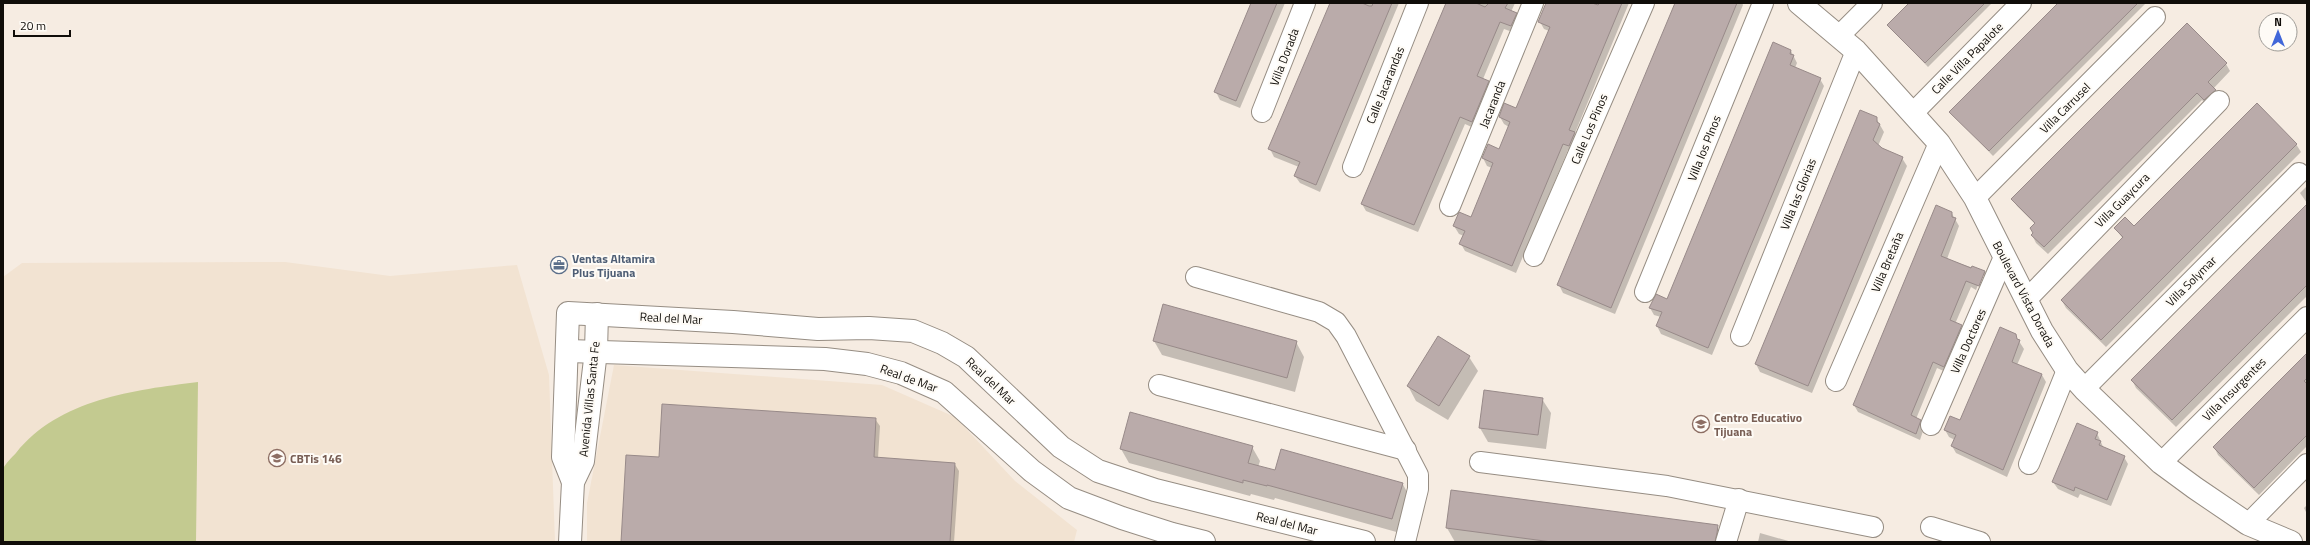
<svg xmlns="http://www.w3.org/2000/svg" width="2310" height="545" font-family="'Titillium Web',sans-serif">
  <style>
    .built { fill: #f2e3d2 }
    .green { fill: #c3ca90 }
    .shadow { fill: #0003 }
    .building { fill: #baabaa; stroke: #988a89 }
    .lines { fill: none; stroke-linecap: round; stroke-linejoin: round }
    .minor-casing { stroke: #968d83; stroke-width: 22 }
    .tertiary-casing { stroke: #968d83; stroke-width: 24 }
    .minor { stroke: #fff; stroke-width: 20 }
    .tertiary { stroke: #fff; stroke-width: 22 }
    .labels { text-anchor: middle; dominant-baseline: central; stroke-width: 4; stroke-linejoin: round; paint-order: stroke }
    .street-label { font-size: 12px; fill: #100d09; stroke: #fefbf6 }
    .service-label { font-size: 12px; font-weight: bold; fill: #4e5e75; stroke: #fefbf6; text-anchor: start }
    .education-label { font-size: 12px; font-weight: bold; fill: #785e54; stroke: #fefbf6; text-anchor: start }
  </style>
  <rect width="100%" height="100%" fill="#f6ece2"/>
  <g class="built">
    <path d="M285,262L390,276L517,265L549,375L555,542H3V277L22,263Z"/>
    <path d="M614,365L882,385L955,417L1015,481L1077,530L1074,542H587V503Z"/>
  </g>
  <path class="green" d="M198,382L196,542H3C3,529 0,479 3,469C5,464 12,457 16,453C59,399 134,390 198,382Z"/>
  <g class="shadow">
    <path d="M1253,3H1285L1240,108L1220,100L1216,92Z"/>
    <path d="M1331,3H1399L1320,192L1300,183L1295,176L1299,167L1274,157L1270,149Z"/>
    <path d="M1446,3H1515L1511,12L1516,14L1520,21L1515,33L1504,29L1483,79L1488,82L1492,89L1476,129L1465,124L1418,232L1366,211L1362,204Z"/>
    <path d="M1561,3H1629L1575,133L1579,141L1574,153L1568,150L1516,273L1465,251L1461,244L1464,236L1459,234L1454,226L1471,219L1492,168L1487,166L1483,158L1499,150L1509,127L1504,124L1500,117L1516,109L1549,31L1544,29L1540,22Z"/>
    <path d="M1676,3H1742L1743,5L1615,314L1563,293L1559,285Z"/>
    <path d="M1910,3H1992L1928,67L1888,25Z"/>
    <path d="M2060,3H2146L1993,156L1951,112Z"/>
    <path d="M1791,51L1797,63L1795,68L1820,79L1824,86L1712,355L1661,334L1657,326L1661,317L1654,315L1650,308L1668,300Z"/>
    <path d="M2226,64L2230,71L2213,89L2219,98L2209,107L2202,100L2048,254L2036,243L2032,235L2035,224L2017,206L2012,199Z"/>
    <path d="M1876,118L1884,132L1878,146L1902,158L1907,166L1812,393L1760,372L1756,364Z"/>
    <path d="M2296,144L2301,152L2106,347L2066,308L2062,301L2123,239L2115,228H2134Z"/>
    <path d="M2307,186V203L2300,193Z"/>
    <path d="M2307,205V296L2176,427L2136,388L2132,380Z"/>
    <path d="M1951,212L1959,226L1947,259L1985,272L1989,279L1983,293L1978,291L1985,275H1982L1976,290L1971,287L1955,324L1961,326L1965,333L1948,373L1937,368L1916,419L1920,420L1924,428L1920,440L1858,412L1854,405Z"/>
    <path d="M2015,335L2024,349L2017,365L2042,375L2046,382L2007,477L1956,453L1952,446L1955,440L1949,437L1945,430L1961,422Z"/>
    <path d="M1154,341L1296,342L1304,357L1295,392L1162,355Z"/>
    <path d="M2307,354V446L2259,495L2218,455L2214,447Z"/>
    <path d="M1469,357L1478,371L1448,420L1416,401L1408,386Z"/>
    <path d="M1485,392L1542,399L1551,413L1546,449L1488,442L1480,428Z"/>
    <path d="M875,419L880,426L878,458L954,463L959,471L954,542H622L660,458Z"/>
    <path d="M2097,433L2104,449L2124,457L2128,464L2111,506L2080,494L2078,498L2058,489L2053,482Z"/>
    <path d="M1252,447L1260,461L1258,467L1276,471L1402,483L1410,497L1400,533L1275,498L1274,500L1251,494L1250,496L1129,463L1121,449Z"/>
    <path d="M2307,505V514L2304,508Z"/>
    <path d="M1717,526L1725,542H1455L1447,528Z"/>
    <path d="M1760,533L1792,542H1758Z"/>
  </g>
  <g class="building">
    <path d="M1251,3H1277L1236,101L1214,92Z"/>
    <path d="M1330,3H1362L1369,6H1372L1373,3H1392L1316,185L1294,176L1300,162L1268,149Z"/>
    <path d="M1446,3H1476L1485,7L1489,3H1508L1505,8L1517,13L1511,26L1500,22L1477,76L1489,81L1472,122L1460,117L1414,225L1361,204Z"/>
    <path d="M1546,3H1592L1598,5L1600,3H1622L1569,130L1575,132L1569,146L1563,144L1512,266L1459,244L1465,231L1453,226L1459,212L1471,217L1493,163L1482,158L1488,144L1499,149L1510,122L1499,117L1504,103L1516,108L1544,41L1550,27L1538,22Z"/>
    <path d="M1675,3H1737L1611,308L1557,285Z"/>
    <path d="M1909,3H1985L1925,63L1887,25Z"/>
    <path d="M2058,3H2138L1989,151L1949,112Z"/>
    <path d="M2187,23L2227,63L2208,82L2216,90L2204,100L2197,93L2044,247L2031,235L2033,233L2030,228L2035,223L2011,199Z"/>
    <path d="M1773,42L1791,50L1790,54L1794,55L1790,65L1821,78L1708,348L1656,326L1662,312L1649,308L1656,294L1667,299Z"/>
    <path d="M2257,103L2297,144L2101,340L2061,300L2123,237L2114,228L2125,217L2134,226Z"/>
    <path d="M1860,110L1877,117V122L1880,124L1873,140L1882,148L1903,157L1808,386L1755,364Z"/>
    <path d="M2307,204V285L2172,420L2131,380Z"/>
    <path d="M1936,205L1952,212V217L1956,218L1941,256L1971,268L1972,266L1985,271L1979,286L1966,281L1950,320L1962,325L1944,367L1933,362L1911,415L1921,420L1916,434L1853,405Z"/>
    <path d="M1163,304L1297,341L1287,378L1153,341Z"/>
    <path d="M2000,327L2016,334L2017,339L2020,340L2012,362L2042,374L2003,470L1951,446L1956,435L1944,430L1950,416L1960,420Z"/>
    <path d="M1438,336L1470,356L1439,406L1407,386Z"/>
    <path d="M2307,353V378L2304,381L2307,384V435L2254,488L2213,447Z"/>
    <path d="M1484,390L1543,398L1538,435L1479,428Z"/>
    <path d="M662,404L876,418L874,457L955,463L950,542H621L626,455L659,457Z"/>
    <path d="M1130,412L1253,446L1248,463L1275,470L1281,449L1403,483L1392,519L1267,485V486L1243,480V483L1120,449Z"/>
    <path d="M2077,423L2098,432L2095,439L2101,441L2099,445L2125,456L2107,500L2075,487L2074,491L2052,482Z"/>
    <path d="M1451,490L1718,525L1717,533L1715,542H1552L1446,528Z"/>
  </g>
  <g class="lines">
    <g class="minor-casing">
      <g id="minor">
        <path d="M1839,36L1872,3"/>
        <path d="M1262,112L1305,3"/>
        <path d="M1913,113L2021,3"/>
        <path d="M1353,167L1418,3"/>
        <path d="M1975,198L2155,17"/>
        <path d="M1450,206L1533,3"/>
        <path d="M1534,256L1644,3"/>
        <path d="M1196,277L1319,312L1336,322L1346,336L1418,475V489L1405,542"/>
        <path d="M1645,292L1763,3"/>
        <path d="M2026,300L2219,101"/>
        <path d="M1741,336L1856,51"/>
        <path d="M1836,381L1939,143"/>
        <path d="M1159,385L1406,450"/>
        <path d="M2084,389L2299,173"/>
        <path d="M1931,425L2004,257"/>
        <path d="M1480,462L1667,486L1873,527"/>
        <path d="M2161,463L2307,317"/>
        <path d="M2029,464L2067,370"/>
        <path d="M2248,524L2307,464"/>
        <path d="M1931,527L1980,542"/>
        <path d="M1726,542L1739,499"/>
      </g>
    </g>
    <g class="tertiary-casing">
      <g id="tertiary">
        <path d="M1799,3L1856,51L1939,143L1975,198L2042,331L2067,370L2084,389L2161,463L2195,488L2248,524L2291,542"/>
        <path d="M568,351L825,359L867,364L901,373L944,392L1032,471L1069,498L1122,518L1172,534L1204,542"/>
        <path d="M573,482L563,457L568,313L733,322L818,329L869,328L913,331L942,343L966,357L1061,447L1098,471L1155,490L1364,542"/>
        <path d="M570,542L573,482L583,461L596,351L597,314"/>
      </g>
    </g>
    <use href="#minor" class="minor"/>
    <use href="#tertiary" class="tertiary"/>
  </g>
  <defs>
    <g id="office-ring" transform="scale(0.9)"><circle r="9.5" fill="#fefbf6" stroke="#5c6f8a" stroke-width="1.5"/><path d="M-6-3h4V-5.5h4V-3h4V5H-6ZM-1-4.5V-3h2v-1.5ZM-6 0V1H6V0Z" fill="#5c6f8a"/></g>
    <g id="school-ring" transform="scale(0.9)"><circle r="9.5" fill="#fefbf6" stroke="#8d6e63" stroke-width="1.5"/><path d="M0-5L7-2L0 1L-7-2ZM-4 1L0 2.5L4 1V4Q0 6-4 4Z" fill="#8d6e63"/></g>
  </defs>
  <g fill-rule="evenodd">
    <use href="#office-ring" x="559" y="265"/>
    <use href="#school-ring" x="1701" y="424"/>
    <use href="#school-ring" x="277" y="458"/>
  </g>
  <g class="labels">
    <g class="street-label">
      <text transform="translate(1284 57) rotate(-69)">Villa Dorada</text>
      <text transform="translate(1967 58) rotate(-45)">Calle Villa Papalote</text>
      <text transform="translate(1385 85) rotate(-68)">Calle Jacarandas</text>
      <text transform="translate(1492 104) rotate(-68)">Jacaranda</text>
      <text transform="translate(2065 108) rotate(-45)">Villa Carrusel</text>
      <text transform="translate(1589 129) rotate(-67)">Calle Los Pinos</text>
      <text transform="translate(1704 148) rotate(-68)">Villa los PInos</text>
      <text transform="translate(1798 194) rotate(-68)">Villa las Glorias</text>
      <text transform="translate(2122 200) rotate(-45)">Villa Guaycura</text>
      <text transform="translate(1887 262) rotate(-67)">Villa Bretaña</text>
      <text transform="translate(2191 281) rotate(-45)">Villa Solymar</text>
      <text transform="translate(2024 294) rotate(62)">Boulevard Vista Dorada</text>
      <text transform="translate(671 318) rotate(3)">Real del Mar</text>
      <text transform="translate(1968 341) rotate(-66)">Villa Doctores</text>
      <text transform="translate(909 378) rotate(20)">Real de Mar</text>
      <text transform="translate(991 381) rotate(43)">Real del Mar</text>
      <text transform="translate(2234 389) rotate(-45)">Villa Insurgentes</text>
      <text transform="translate(589 399) rotate(-84)">Avenida Villas Santa Fe</text>
      <text transform="translate(1287 523) rotate(14)">Real del Mar</text>
    </g>
    <g class="service-label">
      <text x="572" y="258">Ventas Altamira<tspan x="572" dy="14">Plus Tijuana</tspan></text>
    </g>
    <g class="education-label">
      <text x="1714" y="417">Centro Educativo<tspan x="1714" dy="14">Tijuana</tspan></text>
      <text x="290" y="458">CBTis 146</text>
    </g>
  </g>
  <rect width="2310" height="545" fill="none" stroke="#100d09" stroke-width="8"/>
  <g transform="translate(2278 32)"><circle r="19" fill="#fefbf6" stroke="#9f9c97"/>
  <path d="M0-3L7 15L0 10L-7 15Z" fill="#4167d9"/>
  <text y="-6" font-size="11" font-weight="bold" text-anchor="middle" fill="#100d09">N</text>
  </g>
  <path d="M14 30v6h56v-6" fill="none" stroke="#100d09" stroke-width="2"/>
  <text x="20" y="30" font-size="12" fill="#100d09" stroke="#fefbf6" stroke-width="3" paint-order="stroke">20 m</text>
</svg>
